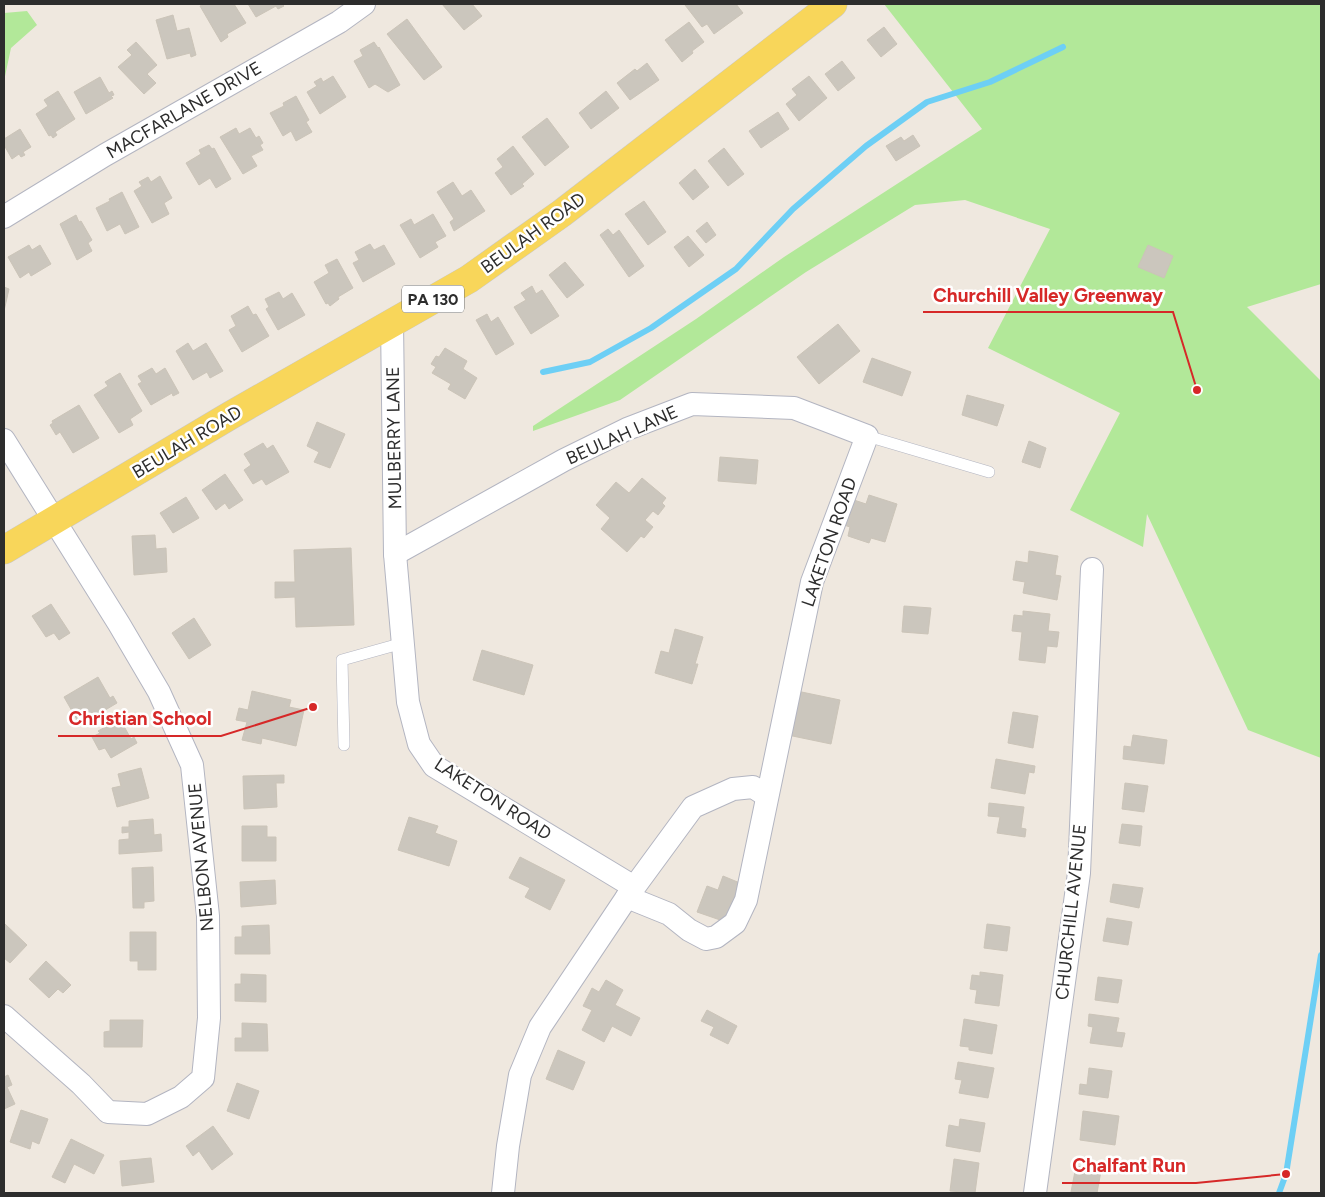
<svg xmlns="http://www.w3.org/2000/svg" width="1325" height="1197" font-family="Figtree,sans-serif">
  <style>
    .green { fill: #b2e899 }
    .lines { fill: none; stroke-linecap: round; stroke-linejoin: round }
    .stream { stroke: #6dcff5; stroke-width: 6 }
    .building { fill: #cbc6bd; stroke: #cbc4b8 }
    .service-casing { stroke: #b3b5c1; stroke-width: 12 }
    .minor-casing { stroke: #b3b5c1; stroke-width: 24 }
    .primary-casing { stroke: #c8c8c8; stroke-width: 29 }
    .service { stroke: #fff; stroke-width: 11 }
    .minor { stroke: #fff; stroke-width: 22 }
    .primary { stroke: #f8d65a; stroke-width: 28 }
    .labels { text-anchor: middle; dominant-baseline: central; stroke-width: 5; stroke-linejoin: round; paint-order: stroke }
    .shield { fill: #fff; stroke: #6c6c6c; stroke-width: 1 }
    .shield-label { font-size: 16px; font-weight: bold; fill: #2d2d2d }
    .street-label { font-size: 18px; fill: #2d2d2d; stroke: #fff }
    .leader { fill: none; stroke: #d62828; stroke-width: 2 }
    .callout-dot { fill: #d62828; stroke: #fff; stroke-width: 2 }
    .callout-label { font-size: 19px; text-anchor: middle; font-weight: bold; fill: #d62828; stroke: #fff; stroke-width: 5; stroke-linejoin: round; paint-order: stroke }
  </style>
  <rect width="100%" height="100%" fill="#efe8df"/>
  <g class="green">
    <path d="M884,4H1321V284L1247,307L1321,381V758L1248,730L1147,514L1143,547L1070,510L1120,413L988,348L1050,229L965,200L915,205L806,272L620,400L533,431V426L696,319L784,257L982,129Z"/>
    <path d="M27,11L37,25L11,48L4,81V13Z"/>
  </g>
  <g class="lines">
    <g class="stream">
      <path d="M543,372L590,362L651,328L736,269L793,209L866,146L927,102L990,82L1063,47"/>
      <path d="M1279,1193L1286,1174L1321,955"/>
    </g>
  </g>
  <g class="building">
    <path d="M204,4H234L246,23L227,34L228,37L221,42L200,6Z"/>
    <path d="M248,4H282L284,6L278,9L276,6L256,17Z"/>
    <path d="M442,4H472L482,16L464,30Z"/>
    <path d="M687,4H736L743,13L714,34L707,24L702,27L685,5Z"/>
    <path d="M173,15L177,31L189,28L196,55L191,57L190,53L167,59L156,20Z"/>
    <path d="M407,19L442,67L424,80L387,34Z"/>
    <path d="M689,22L704,42L692,51L693,53L682,62L665,40Z"/>
    <path d="M884,27L897,44L881,57L867,40Z"/>
    <path d="M136,42L157,65L147,74L156,83L144,94L118,67L132,55L127,50Z"/>
    <path d="M374,42L378,48L379,47L400,85L388,92L375,84L369,88L354,61L363,56L360,50Z"/>
    <path d="M842,61L855,78L838,91L825,74Z"/>
    <path d="M647,63L659,80L630,100L617,83L635,69L637,71Z"/>
    <path d="M333,76L346,97L320,114L307,92L317,86L314,82L321,78L323,82Z"/>
    <path d="M809,76L827,98L799,121L786,104L797,95L792,89Z"/>
    <path d="M100,77L109,93L112,91L114,95L111,96L113,98L86,114L74,92Z"/>
    <path d="M58,91L75,119L55,132L57,135L53,138L51,135L49,136L36,114L48,106L44,100Z"/>
    <path d="M606,91L619,108L591,129L579,113Z"/>
    <path d="M296,96L309,120L306,122L312,132L296,141L291,131L283,136L270,113L284,106L283,103Z"/>
    <path d="M778,112L789,129L761,148L749,131Z"/>
    <path d="M547,118L569,147L545,166L522,137Z"/>
    <path d="M236,128L239,134L250,128L256,138L259,136L263,143L260,145L263,150L251,156L257,166L243,174L220,137Z"/>
    <path d="M20,129L31,147L23,152L25,155L21,157L19,154L12,159L4,145V139Z"/>
    <path d="M913,135L920,146L896,161L886,146L901,137L904,141Z"/>
    <path d="M209,145L212,149L214,148L231,179L216,188L210,178L199,185L186,163L201,154L199,150Z"/>
    <path d="M513,146L534,174L522,184L524,186L511,195L495,173L503,167L497,159Z"/>
    <path d="M724,148L744,174L728,186L708,161Z"/>
    <path d="M695,169L709,187L693,200L679,183Z"/>
    <path d="M160,176L172,198L164,203L169,214L152,223L134,191L142,186L139,182L148,177L151,182Z"/>
    <path d="M453,182L462,196L471,190L485,211L454,231L450,222L454,219L437,192Z"/>
    <path d="M122,192L139,227L125,234L120,224L107,231L96,208L110,201L109,199Z"/>
    <path d="M644,201L666,232L648,245L625,214Z"/>
    <path d="M433,214L446,236L435,242L438,247L420,258L400,225L411,219L414,225Z"/>
    <path d="M76,215L79,222L81,221L92,240L88,243L92,251L77,260L60,224Z"/>
    <path d="M707,222L716,235L706,243L696,231Z"/>
    <path d="M608,229L613,235L619,230L644,266L629,277L600,235Z"/>
    <path d="M688,236L704,255L689,267L674,247Z"/>
    <path d="M370,244L374,250L384,245L395,264L363,282L353,263L359,260L355,252Z"/>
    <path d="M29,245L32,250L40,245L51,264L31,276L29,272L20,278L8,257Z"/>
    <path d="M1148,245L1173,256L1164,278L1138,267Z"/>
    <path d="M337,259L353,288L338,297L339,299L330,306L328,303L326,304L314,282L329,273L325,265Z"/>
    <path d="M565,262L584,285L567,298L549,275Z"/>
    <path d="M532,286L536,294L542,290L559,316L531,334L514,307L526,300L521,293Z"/>
    <path d="M4,287L9,289L4,311Z"/>
    <path d="M279,292L283,299L292,293L305,315L278,330L266,309L269,307L265,299Z"/>
    <path d="M248,306L253,315L256,314L269,336L242,352L229,330L236,326L231,316Z"/>
    <path d="M487,314L491,322L498,317L514,344L496,355L476,320Z"/>
    <path d="M838,324L860,351L819,384L797,357Z"/>
    <path d="M188,343L193,351L206,343L223,371L210,378L207,372L193,380L176,351Z"/>
    <path d="M445,348L467,361L463,369L477,378L465,399L448,389L451,384L432,373L436,367L431,364L436,356L439,357Z"/>
    <path d="M872,358L911,372L902,396L863,382Z"/>
    <path d="M152,368L156,374L165,368L179,393L173,396L172,393L151,405L138,384L142,382L138,376Z"/>
    <path d="M120,373L142,411L130,419L133,425L119,433L94,395L108,386L105,382Z"/>
    <path d="M967,395L1004,405L997,426L962,415Z"/>
    <path d="M79,405L99,438L73,453L60,432L56,435L50,425L53,423L52,421Z"/>
    <path d="M317,422L345,434L330,468L314,462L319,452L307,446Z"/>
    <path d="M1029,441L1046,448L1040,468L1022,462Z"/>
    <path d="M263,443L267,449L273,445L289,472L266,485L262,479L253,484L244,470L251,465L244,454Z"/>
    <path d="M720,457L758,460L756,484L718,481Z"/>
    <path d="M225,474L243,500L229,509L225,503L216,510L202,490Z"/>
    <path d="M642,478L666,498L662,503L665,506L658,515L653,511L645,520L653,527L644,538L641,536L627,552L601,529L610,518L596,505L616,482L629,493Z"/>
    <path d="M869,495L897,504L885,542L871,538L869,543L848,536L850,527L844,525L847,518H849L854,500L866,504Z"/>
    <path d="M186,497L199,518L173,533L160,513Z"/>
    <path d="M155,535L156,549L166,548L167,572L134,575L132,536Z"/>
    <path d="M351,548L354,625L296,627L295,597L275,598V582H295L294,550Z"/>
    <path d="M1029,551L1058,556L1055,575L1061,576L1057,600L1023,593L1025,582L1013,580L1016,561L1028,563Z"/>
    <path d="M51,604L70,633L59,640L54,633L46,637L32,616Z"/>
    <path d="M904,606L931,608L928,634L902,632Z"/>
    <path d="M1023,611L1050,614L1048,631L1059,632L1057,647L1047,646L1045,663L1019,660L1022,632L1012,631L1014,615L1023,616Z"/>
    <path d="M194,618L211,645L189,659L172,633Z"/>
    <path d="M675,629L703,637L695,664H698L692,684L655,673L661,651L669,653Z"/>
    <path d="M482,650L533,665L524,695L473,680Z"/>
    <path d="M98,677L110,698L113,696L117,703L80,725L64,697Z"/>
    <path d="M792,690L840,700L831,744L783,734Z"/>
    <path d="M252,691L291,700L289,707L304,710L296,746L262,738L261,744L242,740L247,722L236,720L239,708L248,710Z"/>
    <path d="M1013,712L1038,716L1033,748L1008,743Z"/>
    <path d="M120,719L131,739L134,737L137,743L111,758L105,748L99,750L92,737L100,733L98,731Z"/>
    <path d="M1133,735L1167,740L1164,764L1123,759L1124,746L1131,747Z"/>
    <path d="M996,759L1035,766L1034,773L1029,772L1025,794L991,788Z"/>
    <path d="M141,768L149,798L117,807L112,788L121,786L118,774Z"/>
    <path d="M284,775V783H276L277,807L244,809L243,776Z"/>
    <path d="M1125,783L1148,786L1144,812L1122,809Z"/>
    <path d="M989,803L1024,807L1021,828L1026,829L1025,837L997,833L1000,817L988,816Z"/>
    <path d="M409,817L438,826L435,833L457,841L449,866L398,850Z"/>
    <path d="M153,819L154,835L161,834L162,851L119,854V840L129,839V832L122,833V827H129V821Z"/>
    <path d="M1122,824L1142,826L1140,846L1119,843Z"/>
    <path d="M242,826H267V837H276V861H242Z"/>
    <path d="M520,857L565,880L550,910L525,897L530,888L509,878Z"/>
    <path d="M153,867L154,901L144,902V908H133L132,868Z"/>
    <path d="M723,876L740,883L726,922L697,912L707,886L718,890Z"/>
    <path d="M275,880L276,904L241,907L240,882Z"/>
    <path d="M1113,884L1143,888L1139,908L1110,902Z"/>
    <path d="M1107,918L1132,922L1128,945L1103,941Z"/>
    <path d="M5,924L27,945L10,963L4,958V926Z"/>
    <path d="M987,924L1010,927L1007,951L984,948Z"/>
    <path d="M269,925L270,954H235V937H242V926Z"/>
    <path d="M130,932H156V970H138V961H130Z"/>
    <path d="M46,961L71,985L63,993L58,989L49,998L29,979Z"/>
    <path d="M980,972L1003,975L999,1006L975,1003L977,990L970,989L972,975L980,976Z"/>
    <path d="M241,974L266,975V1002L235,1001V984H241Z"/>
    <path d="M1098,977L1122,980L1118,1003L1095,1000Z"/>
    <path d="M606,980L623,990L615,1005L640,1018L631,1036L612,1026L604,1042L582,1030L592,1010L583,1006L592,988L599,992Z"/>
    <path d="M707,1010L737,1026L728,1044L710,1035L714,1027L701,1021Z"/>
    <path d="M1089,1014L1119,1018L1116,1032L1125,1033L1122,1047L1090,1043L1093,1027L1088,1026Z"/>
    <path d="M964,1019L997,1025L992,1054L969,1050V1047L960,1046Z"/>
    <path d="M110,1020H143L142,1047H104V1032L110,1031Z"/>
    <path d="M242,1023L267,1024L268,1051H235V1038H242Z"/>
    <path d="M558,1050L585,1062L573,1090L546,1079Z"/>
    <path d="M958,1062L994,1068L988,1098L959,1093L962,1080L955,1079Z"/>
    <path d="M1089,1068L1112,1071L1108,1098L1079,1094L1080,1084L1087,1085Z"/>
    <path d="M8,1075L12,1085L7,1087L15,1104L4,1109V1077Z"/>
    <path d="M237,1083L259,1091L249,1119L227,1111Z"/>
    <path d="M21,1110L48,1119L39,1144L32,1141L30,1149L10,1142Z"/>
    <path d="M1083,1111L1119,1116L1115,1145L1080,1140Z"/>
    <path d="M960,1119L985,1123L980,1152L946,1146L949,1125L959,1127Z"/>
    <path d="M213,1126L233,1154L212,1170L199,1151L193,1156L186,1146Z"/>
    <path d="M71,1139L104,1155L94,1174L74,1164L65,1183L52,1177Z"/>
    <path d="M151,1158L154,1182L122,1186L120,1161Z"/>
    <path d="M954,1159L979,1163L975,1193L950,1191Z"/>
    <path d="M1076,1166L1101,1171L1097,1193L1071,1192Z"/>
  </g>
  <g class="lines">
    <g class="service-casing">
      <g id="service">
        <path d="M867,436L989,472"/>
        <path d="M344,745L342,660L403,643"/>
      </g>
    </g>
    <g class="minor-casing">
      <g id="minor">
        <path d="M4,217L105,155L339,22L364,4"/>
        <path d="M392,322L395,554L408,702L419,744L434,766L634,887"/>
        <path d="M4,440L119,624L159,692L192,765L208,916L209,1018L203,1078L181,1097L147,1114L108,1112L81,1084L4,1016"/>
        <path d="M395,554L564,460L627,429L692,404L794,408L867,436L812,582L746,900L735,923L716,937L706,939L689,930L669,914L627,897"/>
        <path d="M503,1193L508,1146L520,1075L540,1027L627,897L693,807L733,789L753,787L767,796"/>
        <path d="M1035,1193L1079,873L1092,569"/>
      </g>
    </g>
    <g class="primary-casing">
      <path id="primary" d="M4,550L231,415L469,279L562,213L833,4"/>
    </g>
    <use href="#service" class="service"/>
    <use href="#minor" class="minor"/>
    <use href="#primary" class="primary"/>
  </g>
  <g class="labels">
    <rect class="shield" x="402" y="285.5" width="62" height="27" rx="4"/>
    <g class="shield-label">
      <text x="433" y="299">PA 130</text>
    </g>
    <g class="street-label">
      <text transform="translate(184 110) rotate(-30)">MACFARLANE DRIVE</text>
      <text transform="translate(533 233) rotate(-36)">BEULAH ROAD</text>
      <text transform="translate(622 435) rotate(-24)">BEULAH LANE</text>
      <text transform="translate(394 438) rotate(-91)">MULBERRY LANE</text>
      <text transform="translate(187 442) rotate(-31)">BEULAH ROAD</text>
      <text transform="translate(829 542) rotate(-71)">LAKETON ROAD</text>
      <text transform="translate(493 799) rotate(33)">LAKETON ROAD</text>
      <text transform="translate(201 857) rotate(-95)">NELBON AVENUE</text>
      <text transform="translate(1071 912) rotate(-84)">CHURCHILL AVENUE</text>
    </g>
  </g>
  <path class="leader" d="M1197 390L1173 312H923M313 707L221 736H58M1286 1174L1196 1183H1062"/>
  <g class="callout-dot">
    <circle cx="1197" cy="390" r="5"/>
    <circle cx="313" cy="707" r="5"/>
    <circle cx="1286" cy="1174" r="5"/>
  </g>
  <g class="callout-label">
    <text x="1048" y="302">Churchill Valley Greenway</text>
    <text x="140" y="725">Christian School</text>
    <text x="1129" y="1172">Chalfant Run</text>
  </g>
  <rect width="1325" height="1197" fill="none" stroke="#2d2d2d" stroke-width="10"/>
</svg>
